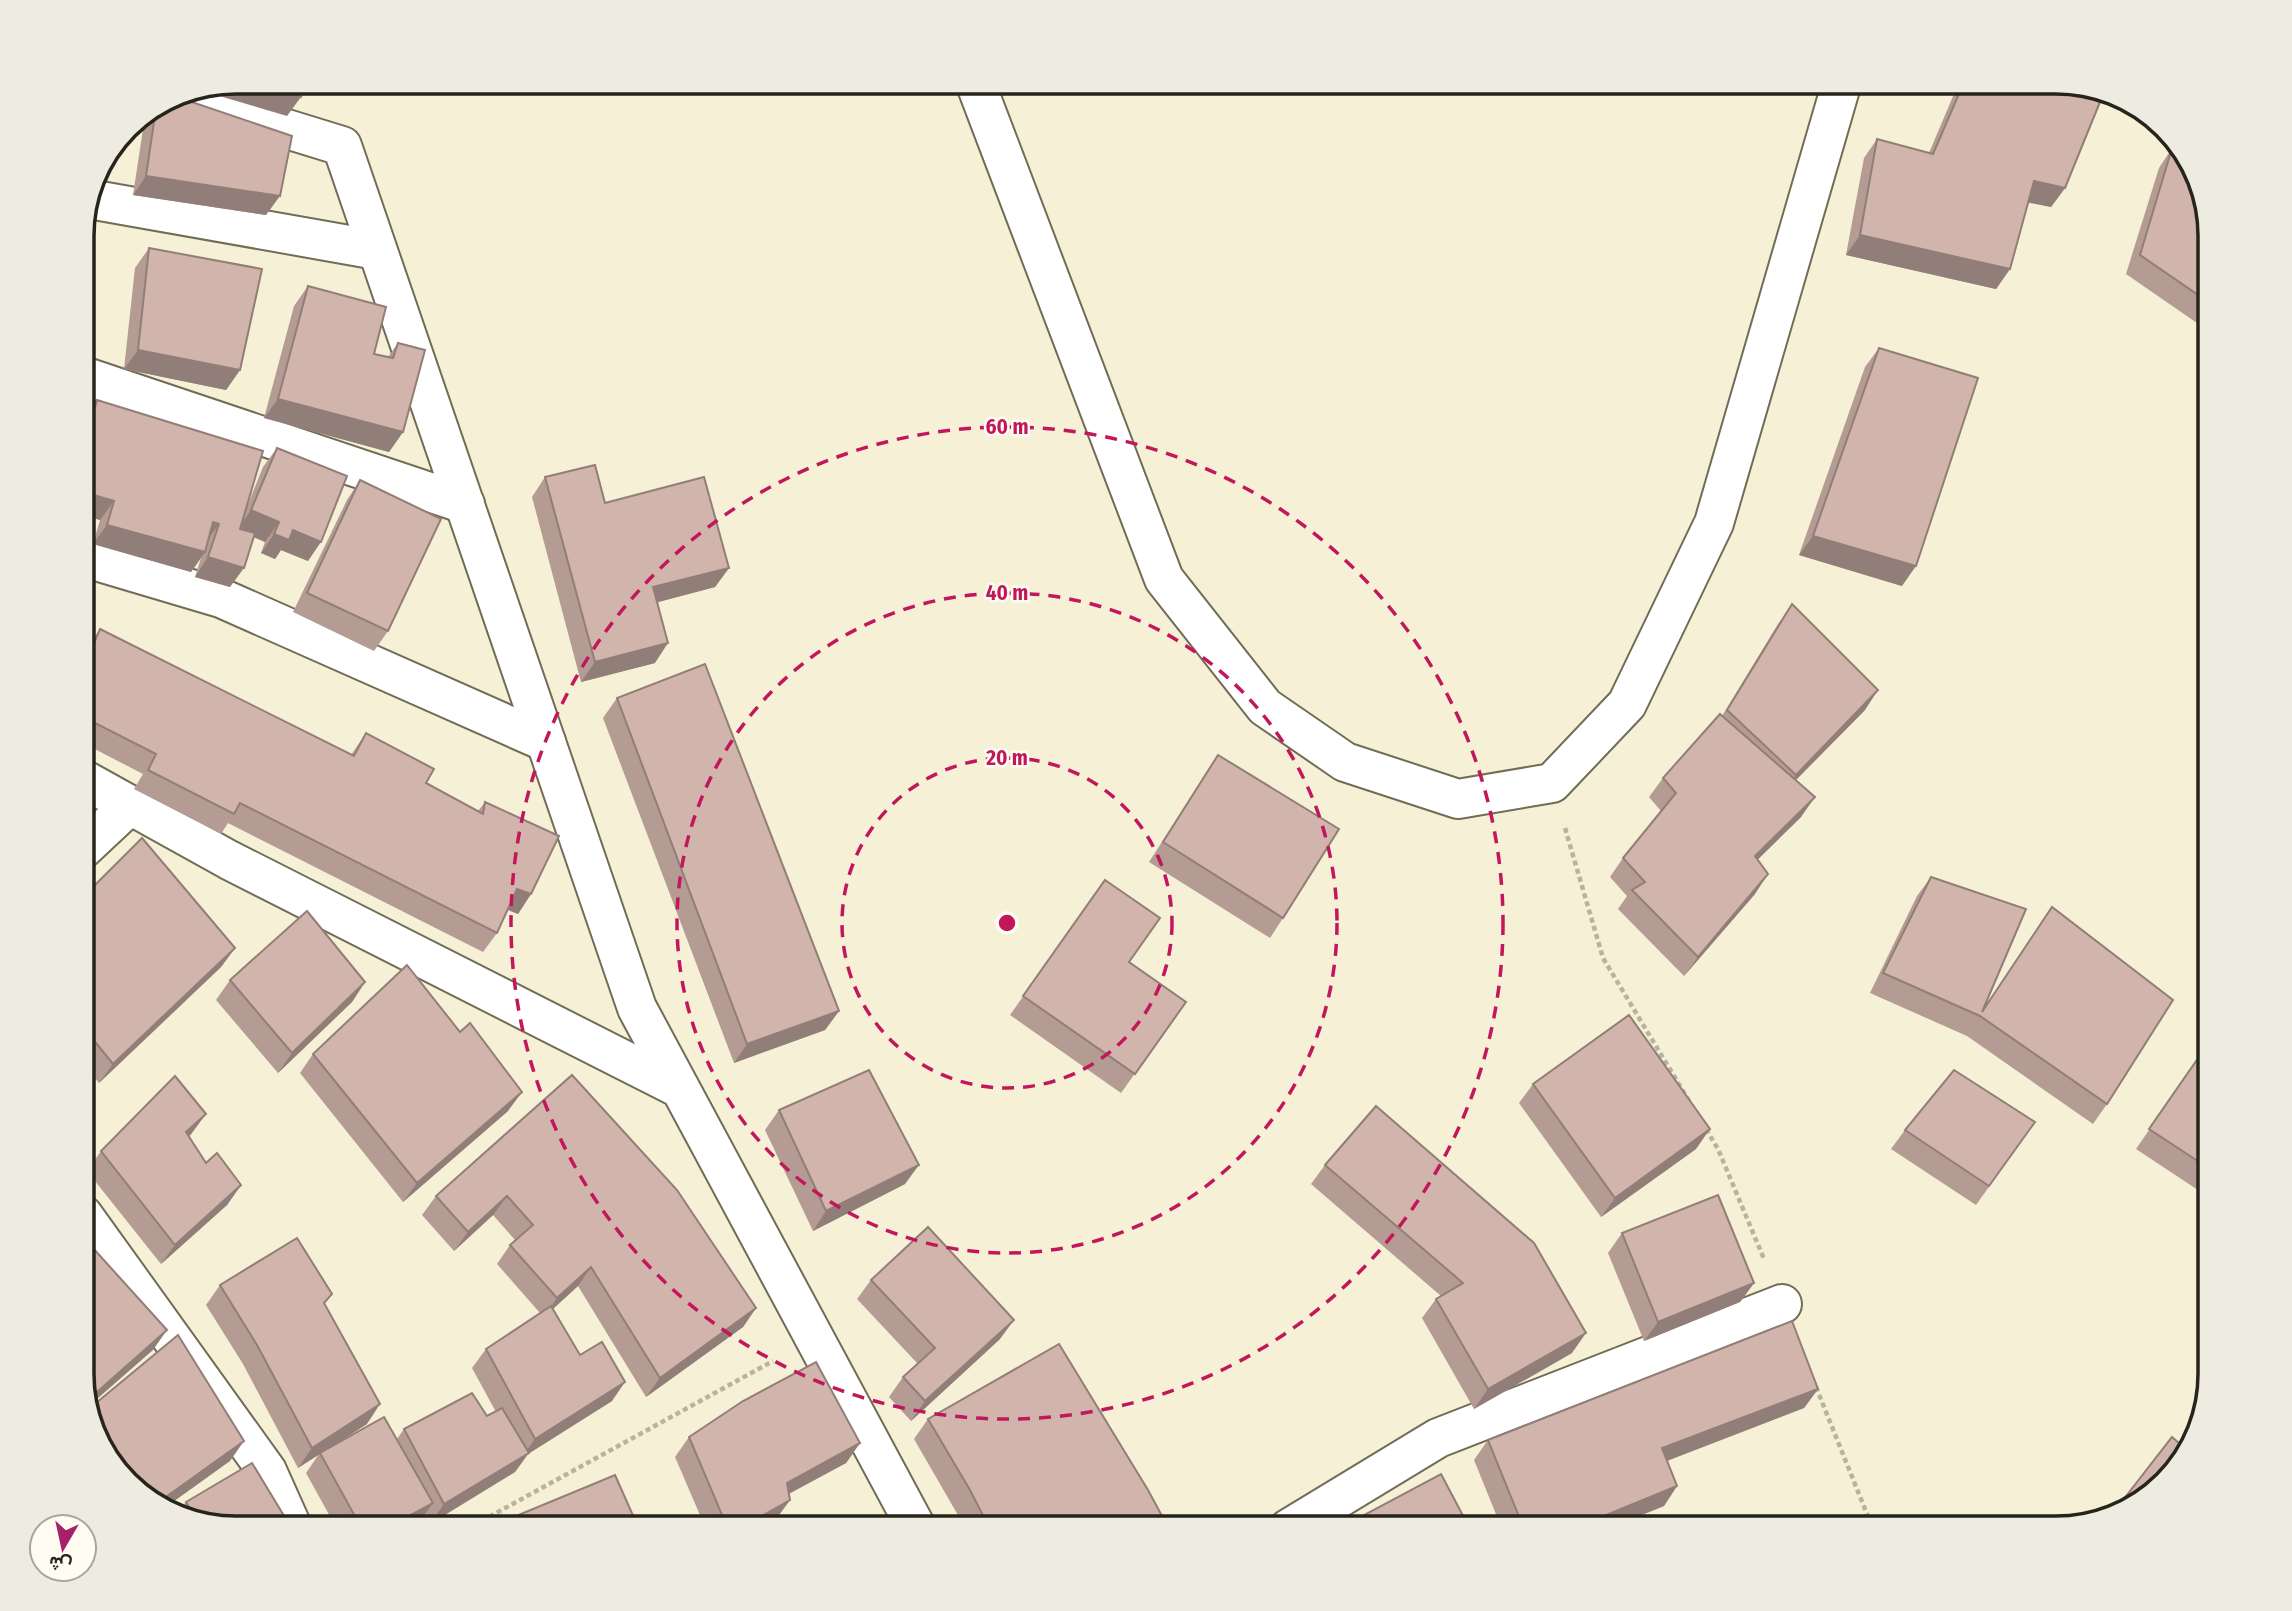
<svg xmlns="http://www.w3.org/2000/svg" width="2292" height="1611" font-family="'Fira Sans Condensed',Vazirmatn,sans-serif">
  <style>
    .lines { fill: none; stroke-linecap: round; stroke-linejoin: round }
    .minor-casing { stroke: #716c55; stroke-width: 42 }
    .major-casing { stroke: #716c55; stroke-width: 42 }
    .path { stroke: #b7b39e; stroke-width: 4.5; stroke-dasharray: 5 3.5; stroke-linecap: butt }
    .minor { stroke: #fff; stroke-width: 38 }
    .major { stroke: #fff; stroke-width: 38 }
    .wall { fill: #b49b93 }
    .shaded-wall { fill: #927e78 }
    .building { fill: #d1b4ab; stroke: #927e78; stroke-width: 2 }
    .ring { fill: none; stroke: #c2185b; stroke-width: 3.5; stroke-dasharray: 12 9 }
    .rim { fill: none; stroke: #27251b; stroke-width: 3.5 }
    .centre { fill: #c2185b; stroke: #fffdf2; stroke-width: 3.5 }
    .ring-label { font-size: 21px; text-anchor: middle; font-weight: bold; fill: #c2185b; stroke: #fffdf2; stroke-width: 5; stroke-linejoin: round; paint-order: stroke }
  </style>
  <rect width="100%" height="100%" fill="#f5f0d6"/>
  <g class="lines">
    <g class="minor-casing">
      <g id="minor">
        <path d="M176,95L342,146L637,1008L917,1529"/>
        <path d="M89,199L377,250"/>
        <path d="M83,376L465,504"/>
        <path d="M83,557L221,598L546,742"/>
        <path d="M83,779L229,860L679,1088"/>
        <path d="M83,849L130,805"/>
        <path d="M83,1215L267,1471L293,1529"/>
        <path d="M1288,1529L1438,1438L1782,1304"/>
      </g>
    </g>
    <g class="major-casing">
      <path id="major" d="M975,82L1164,579L1265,707L1345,762L1458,799L1552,783L1627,704L1714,523L1842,82"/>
    </g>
    <g class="path">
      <path d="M1565,828L1603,958L1689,1101"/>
      <path d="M1706,1129L1718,1149L1764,1259"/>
      <path d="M1816,1387L1873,1529"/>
      <path d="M467,1529L773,1361"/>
    </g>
    <use href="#minor" class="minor"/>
    <use href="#major" class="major"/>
  </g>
  <g class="wall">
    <path d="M1959,82H2055L2065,188L2051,207L2028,202L2010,269L1996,289L1846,255L1864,158L1877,139L1929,153Z"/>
    <path d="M174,96L266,215L133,195L145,116Z"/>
    <path d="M2172,148L2210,236V332L2126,274L2159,168Z"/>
    <path d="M149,248L240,370L226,390L124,369L135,268Z"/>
    <path d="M308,286L374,354L388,357L398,343L403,432L389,452L264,418L294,306Z"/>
    <path d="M1879,348L1902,586L1799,555L1865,367Z"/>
    <path d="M97,400L246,509L263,467L277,448L308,561L281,550L275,559L261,553L265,542L254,537L230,587L195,577L201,558L191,572L93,544L100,520L83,515V424L84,419Z"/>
    <path d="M545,477L605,503L729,568L715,587L657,602L655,663L581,682L532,497Z"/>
    <path d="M360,480L388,631L374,651L293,612L347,500Z"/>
    <path d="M1792,604L1865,710L1796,780L1801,817L1757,860L1755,894L1684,976L1618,909L1627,896L1610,877L1623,858L1661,811L1649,797L1663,778L1722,716L1778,624Z"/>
    <path d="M100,629L351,755L366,733L426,783L478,811L485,802L531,894L518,914L508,910L497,933L483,952L228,823L221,834L134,789L143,774L83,743V643L88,646Z"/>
    <path d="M617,698L839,1011L825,1030L734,1063L603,718Z"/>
    <path d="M1218,755L1283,918L1270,938L1149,862Z"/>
    <path d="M1931,877L1984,1008L2052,907L2107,1104L2093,1124L1967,1036L1870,993L1917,896Z"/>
    <path d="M1105,880L1129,962L1186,1002L1121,1093L1010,1015Z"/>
    <path d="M83,897L235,948L221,967L99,1083L83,1064Z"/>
    <path d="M230,980L365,982L352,1002L278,1073L216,1000Z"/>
    <path d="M2210,1041V1198L2136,1149Z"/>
    <path d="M313,1054L508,1111L403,1202L300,1073Z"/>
    <path d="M572,1075L756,1308L743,1327L646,1397L578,1286L553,1309L580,1355L612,1401L528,1454L515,1472L430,1524L425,1514L419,1522L407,1529H337L306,1473L319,1454L298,1468L243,1364L206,1305L220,1285L325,1304L367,1424L328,1449L397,1439L404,1429L487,1416L496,1412L472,1368L486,1349L540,1313L497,1264L510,1245L515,1240L493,1215L454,1251L422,1215L436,1196Z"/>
    <path d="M1533,1084L1696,1149L1601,1217L1519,1103Z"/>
    <path d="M779,1110L905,1184L813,1231L765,1130Z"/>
    <path d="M2035,1122L1976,1205L1891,1149L1905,1130Z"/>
    <path d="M192,1133L189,1137L206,1163L241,1185L227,1205L161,1264L87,1171L101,1151Z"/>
    <path d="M1325,1165L1572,1353L1474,1409L1422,1318L1436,1299L1441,1296L1311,1184Z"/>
    <path d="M1622,1233L1754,1283L1740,1302L1644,1341L1608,1253Z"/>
    <path d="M871,1280L1000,1339L911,1421L889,1397L903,1377L918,1364L857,1299Z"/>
    <path d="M1818,1389L1804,1408L1667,1461L1677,1486L1664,1506L1607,1529H1502L1474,1460L1488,1440Z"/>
    <path d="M90,1408L230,1461L151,1502L103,1451Z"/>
    <path d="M928,1419L1169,1529H966L914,1439Z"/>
    <path d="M689,1437L860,1443L846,1463L789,1494L790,1500L776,1519L759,1529H706L675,1457Z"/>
    <path d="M186,1502L237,1529L179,1511Z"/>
  </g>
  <g class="shaded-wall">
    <path d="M237,82H253L301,97L287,116L199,90Z"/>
    <path d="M146,176L280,196L266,215L133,195Z"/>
    <path d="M2034,181L2065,188L2051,207L2020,201Z"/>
    <path d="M1860,235L2010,269L1996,289L1846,255Z"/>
    <path d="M138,350L240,370L226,390L124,369Z"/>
    <path d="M278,399L403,432L389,452L264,418Z"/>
    <path d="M83,492L114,501L100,520L83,515Z"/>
    <path d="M251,510L279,522L265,542L237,530Z"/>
    <path d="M213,522L219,524L205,543Z"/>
    <path d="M107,525L205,552L191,572L93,544Z"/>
    <path d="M293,530L321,542L308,561L281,550L275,559L261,553L274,534Z"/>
    <path d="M1813,536L1916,566L1902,586L1799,555Z"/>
    <path d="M208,557L244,568L230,587L195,577Z"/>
    <path d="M729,568L715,587L640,607L653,587Z"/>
    <path d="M668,643L655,663L581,682L595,662Z"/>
    <path d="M1878,690L1865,710L1782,794L1796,775Z"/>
    <path d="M1815,797L1801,817L1741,876L1755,856Z"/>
    <path d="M1768,874L1755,894L1684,976L1698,957Z"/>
    <path d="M517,889L531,894L518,914L504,908Z"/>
    <path d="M235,948L221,967L99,1083L113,1064Z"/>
    <path d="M365,982L352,1002L278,1073L292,1053Z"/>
    <path d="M839,1011L825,1030L734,1063L747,1044Z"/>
    <path d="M522,1092L508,1111L403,1202L417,1183Z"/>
    <path d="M206,1114L192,1133L172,1152L186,1132Z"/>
    <path d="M1710,1129L1696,1149L1601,1217L1615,1198Z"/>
    <path d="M919,1165L905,1184L813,1231L826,1211Z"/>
    <path d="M241,1185L227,1205L161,1264L175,1245Z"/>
    <path d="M507,1196L493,1215L454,1251L468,1232Z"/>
    <path d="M591,1267L578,1286L544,1317L557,1298Z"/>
    <path d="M1754,1283L1740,1302L1644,1341L1658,1322Z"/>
    <path d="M756,1308L743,1327L646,1397L660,1378Z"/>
    <path d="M1014,1320L1000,1339L911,1421L925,1401Z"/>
    <path d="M167,1330L153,1350L89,1406L88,1401V1400Z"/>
    <path d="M1586,1333L1572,1353L1474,1409L1488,1389Z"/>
    <path d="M625,1382L612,1401L528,1454L515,1472L430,1524L444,1504L522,1457L535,1439Z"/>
    <path d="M1818,1389L1804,1408L1648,1468L1662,1448Z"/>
    <path d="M380,1404L367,1424L298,1468L312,1448Z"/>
    <path d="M244,1441L230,1461L166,1507L156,1504Z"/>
    <path d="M860,1443L846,1463L773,1502L787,1483Z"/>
    <path d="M1677,1486L1664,1506L1607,1529H1572Z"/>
    <path d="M790,1500L776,1519L759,1529H739Z"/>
    <path d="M433,1503L419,1522L407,1529H385Z"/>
  </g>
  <g class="building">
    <path d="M253,82H305L301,97Z"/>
    <path d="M1964,82H2055L2102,97L2065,188L2034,181L2010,269L1860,235L1877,139L1933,154Z"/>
    <path d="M174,96L292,136L280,196L146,176L156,108Z"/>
    <path d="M2172,148L2189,160L2210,236V303L2140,255Z"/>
    <path d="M149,248L262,269L240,370L138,350Z"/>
    <path d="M308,286L386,307L374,354L393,358L398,343L425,350L403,432L278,399Z"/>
    <path d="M1879,348L1978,378L1916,566L1813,536Z"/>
    <path d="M97,400L263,451L240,529L255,533L244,568L208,557L219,524L213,522L205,552L107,525L114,501L83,492V452Z"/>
    <path d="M277,448L347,476L321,542L293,530L289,540L274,534L279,522L251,510Z"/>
    <path d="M595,465L605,503L704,477L729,568L653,587L668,643L595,662L545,477Z"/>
    <path d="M360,480L441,519L388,631L307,593Z"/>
    <path d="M1792,604L1878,690L1796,775L1727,710Z"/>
    <path d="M100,629L354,756L366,733L434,769L426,783L483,814L485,802L559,836L531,894L517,889L497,933L240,803L234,814L148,770L156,754L83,717V643L92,648Z"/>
    <path d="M705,664L839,1011L747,1044L617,698Z"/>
    <path d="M1720,714L1815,797L1755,856L1768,874L1698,957L1632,890L1645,882L1623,858L1676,793L1663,778Z"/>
    <path d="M1218,755L1339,829L1283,918L1163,842Z"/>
    <path d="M142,838L235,948L113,1064L83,1027V897Z"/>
    <path d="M1931,877L2026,909L1982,1012L2052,907L2173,1000L2107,1104L1980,1016L1883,973Z"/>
    <path d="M1105,880L1160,918L1129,962L1186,1002L1135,1074L1023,996Z"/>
    <path d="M307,911L365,982L292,1053L230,980Z"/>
    <path d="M407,965L460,1032L470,1023L522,1092L417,1183L313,1054Z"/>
    <path d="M1629,1015L1710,1129L1615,1198L1533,1084Z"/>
    <path d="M2210,1041V1169L2149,1129Z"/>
    <path d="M869,1070L919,1165L826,1211L779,1110Z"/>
    <path d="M1954,1070L2035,1122L1989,1186L1905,1130Z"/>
    <path d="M572,1075L677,1190L756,1308L660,1378L591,1267L557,1298L510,1245L533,1225L507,1196L468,1232L436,1196Z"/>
    <path d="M175,1076L206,1114L186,1132L206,1163L217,1153L241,1185L175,1245L101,1151Z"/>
    <path d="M1376,1106L1534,1243L1586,1333L1488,1389L1436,1299L1463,1283L1325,1165Z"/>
    <path d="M1718,1195L1754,1283L1658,1322L1622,1233Z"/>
    <path d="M928,1227L1014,1320L925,1401L903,1377L935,1348L871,1280Z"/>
    <path d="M83,1237L167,1330L88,1400L87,1398L83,1384Z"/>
    <path d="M297,1238L332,1294L324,1303L380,1404L312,1448L257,1345L220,1285Z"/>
    <path d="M551,1306L580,1355L602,1342L625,1382L535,1439L486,1349Z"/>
    <path d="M1792,1321L1818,1389L1662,1448L1677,1486L1572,1529H1524L1488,1440Z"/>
    <path d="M178,1335L244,1441L156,1504L151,1502L117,1466L98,1435L90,1408Z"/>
    <path d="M1059,1344L1148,1490L1169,1529H990L970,1490L928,1419Z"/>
    <path d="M816,1362L860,1443L787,1483L790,1500L739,1529H728L689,1437L743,1401Z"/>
    <path d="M472,1393L487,1416L502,1408L529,1453L444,1504L404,1429Z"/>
    <path d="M384,1417L433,1503L385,1529H362L320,1453Z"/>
    <path d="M2172,1437L2187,1450L2183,1460L2132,1508L2113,1513Z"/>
    <path d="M252,1463L292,1529H237L194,1516L186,1502Z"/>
    <path d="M1441,1474L1470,1529H1338Z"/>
    <path d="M615,1475L639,1529H485Z"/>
  </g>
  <g class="ring">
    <circle cx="1007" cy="923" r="165"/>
    <circle cx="1007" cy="923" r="330"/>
    <circle cx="1007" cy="923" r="496"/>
  </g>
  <path d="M0 0H2292V1611H0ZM236 94H2056A142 142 0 0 1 2198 236V1374A142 142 0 0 1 2056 1516H236A142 142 0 0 1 94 1374V236A142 142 0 0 1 236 94Z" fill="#eeece1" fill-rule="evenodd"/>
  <path class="rim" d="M236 94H2056A142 142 0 0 1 2198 236V1374A142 142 0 0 1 2056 1516H236A142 142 0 0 1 94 1374V236A142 142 0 0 1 236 94Z"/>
  <circle cx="1007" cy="923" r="10" class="centre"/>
  <g class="ring-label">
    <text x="1007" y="434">60 m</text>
    <text x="1007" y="600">40 m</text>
    <text x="1007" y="765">20 m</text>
  </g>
  <g transform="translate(63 1548) rotate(189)"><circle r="33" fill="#fffdf2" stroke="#a9a79c" stroke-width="2"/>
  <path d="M0-5L12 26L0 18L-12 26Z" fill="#a6206a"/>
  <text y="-10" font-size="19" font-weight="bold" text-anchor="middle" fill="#27251b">ش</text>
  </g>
</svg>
